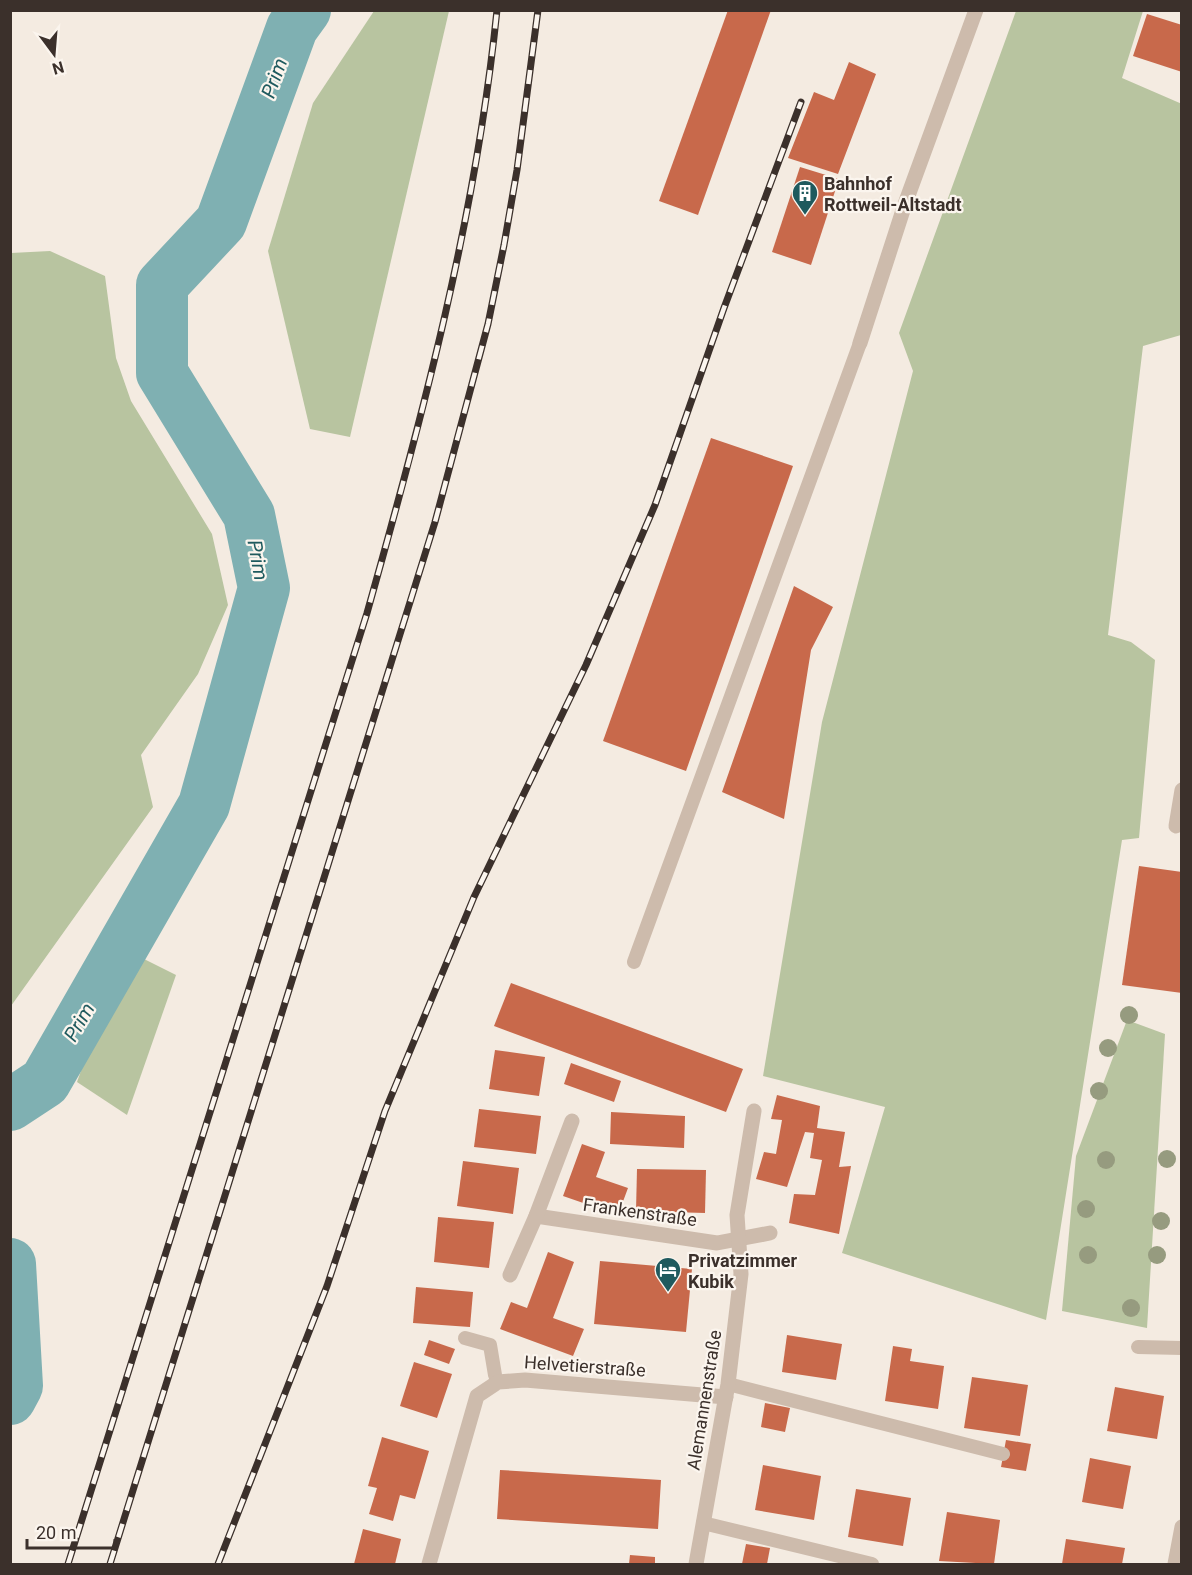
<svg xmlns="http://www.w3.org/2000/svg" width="1192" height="1575" font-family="Roboto,sans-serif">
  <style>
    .green { fill: #b8c4a0 }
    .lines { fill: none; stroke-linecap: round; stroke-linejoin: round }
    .river { stroke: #7fb0b2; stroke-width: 52 }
    .building { fill: #c8694b }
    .service { stroke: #cdbbac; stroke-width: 14 }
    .minor { stroke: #cdbbac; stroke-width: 15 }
    .rail-casing { stroke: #3b302b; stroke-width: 7 }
    .rail { stroke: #fbf5ee; stroke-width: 4.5; stroke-dasharray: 14; stroke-linecap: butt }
    .tree { fill: #969b7f }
    .labels { text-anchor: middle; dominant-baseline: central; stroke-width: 4.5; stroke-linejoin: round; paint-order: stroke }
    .poi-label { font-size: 18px; font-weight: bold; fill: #3b302b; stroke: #fbf5ee; text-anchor: start }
    .street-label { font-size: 18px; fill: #3b302b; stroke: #fbf5ee }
    .water-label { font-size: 20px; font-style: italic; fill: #1f5a5e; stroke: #fbf5ee }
  </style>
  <rect width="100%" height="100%" fill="#f4ebe1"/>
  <g class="green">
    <path d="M374,11H449L350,437L310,429L268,251L313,103Z"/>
    <path d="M1016,11H1143L1122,78L1182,104L1181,335L1143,346L1108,635L1131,642L1155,660L1139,838L1122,840L1046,1320L842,1253L885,1107L763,1076L822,722L913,371L899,333Z"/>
    <path d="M50,251L105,276L116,358L131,401L212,534L228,605L198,674L141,755L153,807L11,1006V253Z"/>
    <path d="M144,959L176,975L127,1115L77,1082L104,1006Z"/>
    <path d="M1127,1020L1165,1034L1147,1328L1062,1311L1076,1156Z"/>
  </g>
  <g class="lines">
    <g class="river">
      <path d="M10,1105L45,1082L204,805L264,588L249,515L162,373V285L221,222L292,28L305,10"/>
      <path d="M10,1264L17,1386L10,1399"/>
    </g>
  </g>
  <g class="building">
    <path d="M728,10H771L698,215L659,201Z"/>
    <path d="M1147,14L1182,25V72L1133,56Z"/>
    <path d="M849,62L876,74L838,174L788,158L814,92L834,100Z"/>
    <path d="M800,167L839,179L811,265L772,252Z"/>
    <path d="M711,438L793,466L686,771L603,741Z"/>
    <path d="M794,586L833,607L811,650L784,819L722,792Z"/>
    <path d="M1139,866L1182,872V993L1122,985Z"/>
    <path d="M511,983L743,1069L726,1112L494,1026Z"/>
    <path d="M495,1050L545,1057L539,1096L489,1089Z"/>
    <path d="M571,1063L621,1081L614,1102L564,1084Z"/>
    <path d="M777,1095L820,1106L817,1128L845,1132L839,1167L851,1166L839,1234L789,1223L794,1194L815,1195L822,1160L810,1158L814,1133L805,1132L787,1187L756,1179L764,1152L776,1154L782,1120L771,1119Z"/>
    <path d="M479,1109L541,1116L536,1154L474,1147Z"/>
    <path d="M611,1112L685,1116L684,1148L610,1144Z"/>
    <path d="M582,1144L605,1152L596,1177L628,1188L618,1215L563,1196Z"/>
    <path d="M463,1161L519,1168L513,1214L457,1206Z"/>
    <path d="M637,1169L706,1170L705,1213L636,1211Z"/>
    <path d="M438,1217L494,1222L489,1268L434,1262Z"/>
    <path d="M548,1252L574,1262L553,1318L584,1329L573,1356L500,1329L511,1302L527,1308Z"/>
    <path d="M600,1261L692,1269L686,1332L594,1324Z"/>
    <path d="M416,1287L473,1292L470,1327L413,1323Z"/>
    <path d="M787,1335L842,1344L836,1380L782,1372Z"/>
    <path d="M429,1340L455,1349L449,1364L424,1355Z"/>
    <path d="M893,1346L912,1349L910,1361L944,1366L938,1409L885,1401Z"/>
    <path d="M414,1362L452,1374L437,1418L400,1406Z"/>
    <path d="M972,1377L1028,1385L1020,1436L964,1428Z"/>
    <path d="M1115,1387L1164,1396L1157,1439L1107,1431Z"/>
    <path d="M765,1403L790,1408L785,1432L761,1427Z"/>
    <path d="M382,1437L429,1451L415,1499L400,1495L393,1521L369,1514L377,1488L368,1486Z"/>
    <path d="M1006,1440L1031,1444L1026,1471L1001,1467Z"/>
    <path d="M1090,1458L1131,1466L1123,1509L1082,1502Z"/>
    <path d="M763,1465L821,1476L814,1520L755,1510Z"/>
    <path d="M500,1470L661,1480L658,1529L497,1519Z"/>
    <path d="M856,1489L911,1498L903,1546L848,1537Z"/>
    <path d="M947,1512L1000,1520L994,1564L939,1561Z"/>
    <path d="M363,1529L401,1539L395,1564H354Z"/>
    <path d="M1066,1539L1125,1548L1122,1564H1062Z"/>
    <path d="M746,1544L770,1548L767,1564H742Z"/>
    <path d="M630,1555L655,1557V1564H629Z"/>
  </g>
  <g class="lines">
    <g class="service">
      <path d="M634,962L860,343"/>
      <path d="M465,1338L490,1345L495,1375"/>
      <path d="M1138,1347L1182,1348"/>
      <path d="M728,1384L1003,1454"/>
      <path d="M703,1523L872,1564"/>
    </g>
    <g class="minor">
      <path d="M860,343L905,204L976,10"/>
      <path d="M1176,826L1182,790"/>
      <path d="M536,1216L717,1243L770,1233"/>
      <path d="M510,1275L536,1216L572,1121"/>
      <path d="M429,1564L477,1396L498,1382L525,1380L726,1397"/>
      <path d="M696,1564L728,1384L741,1274L737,1215L754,1111"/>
      <path d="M1175,1564L1182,1527"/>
    </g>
    <g class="rail-casing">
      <g id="rail">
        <path d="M68,1564L367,613C423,415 476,216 497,10"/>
        <path d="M110,1564L435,522L488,324L504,245L517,170L538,10"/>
        <path d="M218,1564L327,1286L385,1111L474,897L586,665L655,505L724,308L801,102"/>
      </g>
    </g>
    <use href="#rail" class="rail"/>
  </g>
  <g class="tree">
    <circle cx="1129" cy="1015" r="9"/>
    <circle cx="1108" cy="1048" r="9"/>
    <circle cx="1099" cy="1091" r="9"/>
    <circle cx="1167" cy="1159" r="9"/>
    <circle cx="1106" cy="1160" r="9"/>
    <circle cx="1086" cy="1209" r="9"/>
    <circle cx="1161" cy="1221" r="9"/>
    <circle cx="1088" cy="1255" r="9"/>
    <circle cx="1157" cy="1255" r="9"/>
    <circle cx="1131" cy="1308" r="9"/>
  </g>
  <defs>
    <g id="building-pin" transform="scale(1.35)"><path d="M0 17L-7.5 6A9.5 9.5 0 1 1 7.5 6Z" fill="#1f5a5e" stroke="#fbf5ee"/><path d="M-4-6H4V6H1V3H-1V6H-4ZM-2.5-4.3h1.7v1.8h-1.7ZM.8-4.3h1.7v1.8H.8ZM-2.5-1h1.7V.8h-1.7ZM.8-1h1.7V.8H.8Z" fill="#fff"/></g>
    <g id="hotel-pin" transform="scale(1.35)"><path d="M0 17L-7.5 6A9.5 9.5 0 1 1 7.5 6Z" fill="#1f5a5e" stroke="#fbf5ee"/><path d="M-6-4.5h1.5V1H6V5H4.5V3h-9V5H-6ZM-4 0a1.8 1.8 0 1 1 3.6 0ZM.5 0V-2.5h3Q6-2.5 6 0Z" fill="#fff"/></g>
  </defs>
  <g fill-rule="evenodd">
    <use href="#building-pin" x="805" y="193"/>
    <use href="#hotel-pin" x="668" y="1270"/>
  </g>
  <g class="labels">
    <g class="poi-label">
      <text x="824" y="183">Bahnhof<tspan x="824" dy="21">Rottweil-Altstadt</tspan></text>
      <text x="688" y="1260">Privatzimmer<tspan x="688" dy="21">Kubik</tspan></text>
    </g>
    <g class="street-label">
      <text transform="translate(640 1212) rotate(8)">Frankenstraße</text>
      <text transform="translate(585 1366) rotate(4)">Helvetierstraße</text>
      <text transform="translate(704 1400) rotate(-81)">Alemannenstraße</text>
    </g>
    <g class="water-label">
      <text transform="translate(274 78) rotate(-70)">Prim</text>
      <text transform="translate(258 560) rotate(80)">Prim</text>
      <text transform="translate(79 1022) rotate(-60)">Prim</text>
    </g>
  </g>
  <rect width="1192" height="1575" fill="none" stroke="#3b302b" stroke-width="24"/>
  <g transform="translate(54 54) rotate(164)" stroke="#fbf5ee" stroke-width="4.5" paint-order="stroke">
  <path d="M0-4.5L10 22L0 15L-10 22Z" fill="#3b302b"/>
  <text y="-9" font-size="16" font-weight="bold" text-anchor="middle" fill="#3b302b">N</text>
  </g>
  <path d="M27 1539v9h88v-9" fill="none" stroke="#3b302b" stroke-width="3"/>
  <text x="36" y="1539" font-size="18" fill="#3b302b" stroke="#fbf5ee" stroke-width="4.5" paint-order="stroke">20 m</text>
</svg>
